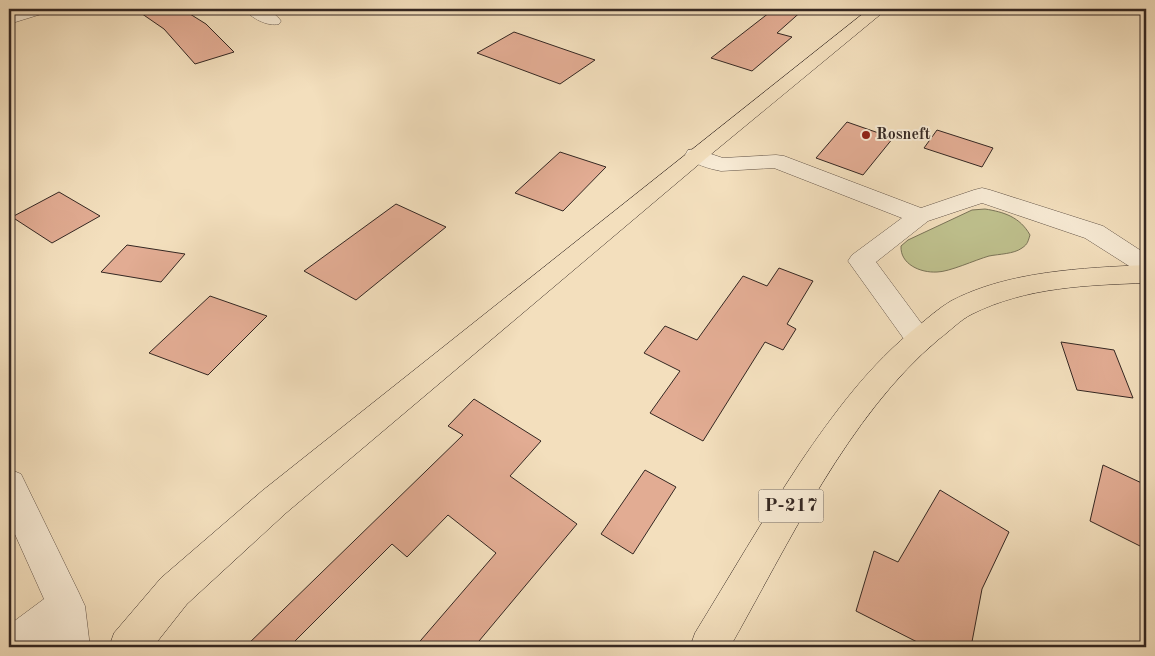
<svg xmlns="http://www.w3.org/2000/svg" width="1155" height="656" font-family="'Old Standard TT',serif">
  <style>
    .green { fill: #bfc18e; stroke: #7a7458 }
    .building { fill: #e2ac93; stroke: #342722 }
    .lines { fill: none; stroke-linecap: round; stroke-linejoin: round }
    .minor-casing { stroke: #645549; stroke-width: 1 }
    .major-casing { stroke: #342722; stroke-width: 1 }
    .highway-casing { stroke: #342722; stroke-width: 1 }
    .minor { fill: #f7ead4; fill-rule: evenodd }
    .major { fill: #f3dfbd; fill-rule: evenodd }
    .highway { fill: #f3dfbd; fill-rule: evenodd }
    .poi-dot { fill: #8f2418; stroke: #f7ead4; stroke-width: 2 }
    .labels { text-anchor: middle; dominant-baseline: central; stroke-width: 4; stroke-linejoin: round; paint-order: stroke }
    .far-poi-label { font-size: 16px; font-weight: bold; fill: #342722; stroke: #f7ead4; text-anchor: start }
    .shield { fill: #f7ead4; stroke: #6e6257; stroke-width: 1 }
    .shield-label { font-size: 19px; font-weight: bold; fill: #342722 }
  </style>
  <rect width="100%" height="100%" fill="#f3dfbd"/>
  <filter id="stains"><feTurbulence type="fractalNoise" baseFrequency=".004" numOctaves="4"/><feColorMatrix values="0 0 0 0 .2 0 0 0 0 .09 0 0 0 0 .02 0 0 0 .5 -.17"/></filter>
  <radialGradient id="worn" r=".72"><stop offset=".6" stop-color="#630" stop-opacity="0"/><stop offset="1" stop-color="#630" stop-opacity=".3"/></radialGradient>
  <path class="green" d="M985,209C1004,212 1020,217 1030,235C1028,241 1028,244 1022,248C1014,254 999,254 989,256C975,260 949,272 937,272C920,273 900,264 901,246L908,240L972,210Z"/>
  <g class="building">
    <path d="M135,9H182L206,24L234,52L195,64L164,29Z"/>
    <path d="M774,9H804L777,33L792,37L752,71L711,58Z"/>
    <path d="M514,32L595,60L560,84L477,53Z"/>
    <path d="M847,122L893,138L863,175L816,158Z"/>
    <path d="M937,130L993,148L982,167L924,148Z"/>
    <path d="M560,152L606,167L563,211L515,193Z"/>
    <path d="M59,192L100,216L52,243L12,217Z"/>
    <path d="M396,204L446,227L356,300L304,271Z"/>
    <path d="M127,245L185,254L161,282L101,272Z"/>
    <path d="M779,268L813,281L787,324L796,329L783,350L765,342L703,441L650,413L680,371L644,353L665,326L697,340L743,276L767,286Z"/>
    <path d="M210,296L267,316L208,375L149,353Z"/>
    <path d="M1061,342L1114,350L1133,398L1077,390Z"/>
    <path d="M474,399L541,441L510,476L577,524L474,647H415L496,553L448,515L407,557L392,544L289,647H245L463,435L448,426Z"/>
    <path d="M1103,465L1146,485V549L1090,521Z"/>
    <path d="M645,470L676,487L633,554L601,534Z"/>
    <path d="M940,490L1009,532L982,589L971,647H927L856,611L874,551L898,562Z"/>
  </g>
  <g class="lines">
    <g class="minor-casing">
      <g id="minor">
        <path d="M26,9H50L48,12L9,24V14Z"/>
        <path d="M244,9C257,8 273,9 281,21L279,24C268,27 251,18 244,9Z"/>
        <path d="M696,149L723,158L776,155L784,156L921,208L974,190L982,188L990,190L1103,226L1146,254V274L1137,271L1085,238L982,203L928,221L876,262L933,339L929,346L919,350L909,346L848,261L852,255L902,218L774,168L721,171C710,169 692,164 685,155L688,150Z"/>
        <path d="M9,469L21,474L79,593L85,606L90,647H52L51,641L43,647H9V625L44,599L9,521Z"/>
      </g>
    </g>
    <g class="major-casing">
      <path id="major" d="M869,9H887L704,160L286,513L187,604L153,647H109L114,633L161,578L262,491Z"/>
    </g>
    <g class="highway-casing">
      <path id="highway" d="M1146,265V283C1088,285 1026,287 972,314C960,320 950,331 939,339C848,415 788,545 730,647H690L695,633C730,576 763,519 800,463C834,413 870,364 918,326C928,318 939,308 951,301C1008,271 1083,268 1146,265Z"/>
    </g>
    <use href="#minor" class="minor"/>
    <use href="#major" class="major"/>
    <use href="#highway" class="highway"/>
  </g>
  <circle class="poi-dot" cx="866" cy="135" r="5"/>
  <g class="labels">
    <g class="far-poi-label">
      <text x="876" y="135">Rosneft</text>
    </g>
    <rect class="shield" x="758.5" y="489.5" width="65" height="33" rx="4"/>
    <g class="shield-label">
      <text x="791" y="506">Р-217</text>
    </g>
  </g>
  <rect width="1155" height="656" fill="none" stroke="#f3dfbd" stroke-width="30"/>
  <rect x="10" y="10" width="1135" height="636" fill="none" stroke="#342722" stroke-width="2.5"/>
  <rect x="15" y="15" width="1125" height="626" fill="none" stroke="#342722"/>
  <rect width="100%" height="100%" filter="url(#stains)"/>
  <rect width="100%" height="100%" fill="url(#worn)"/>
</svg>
